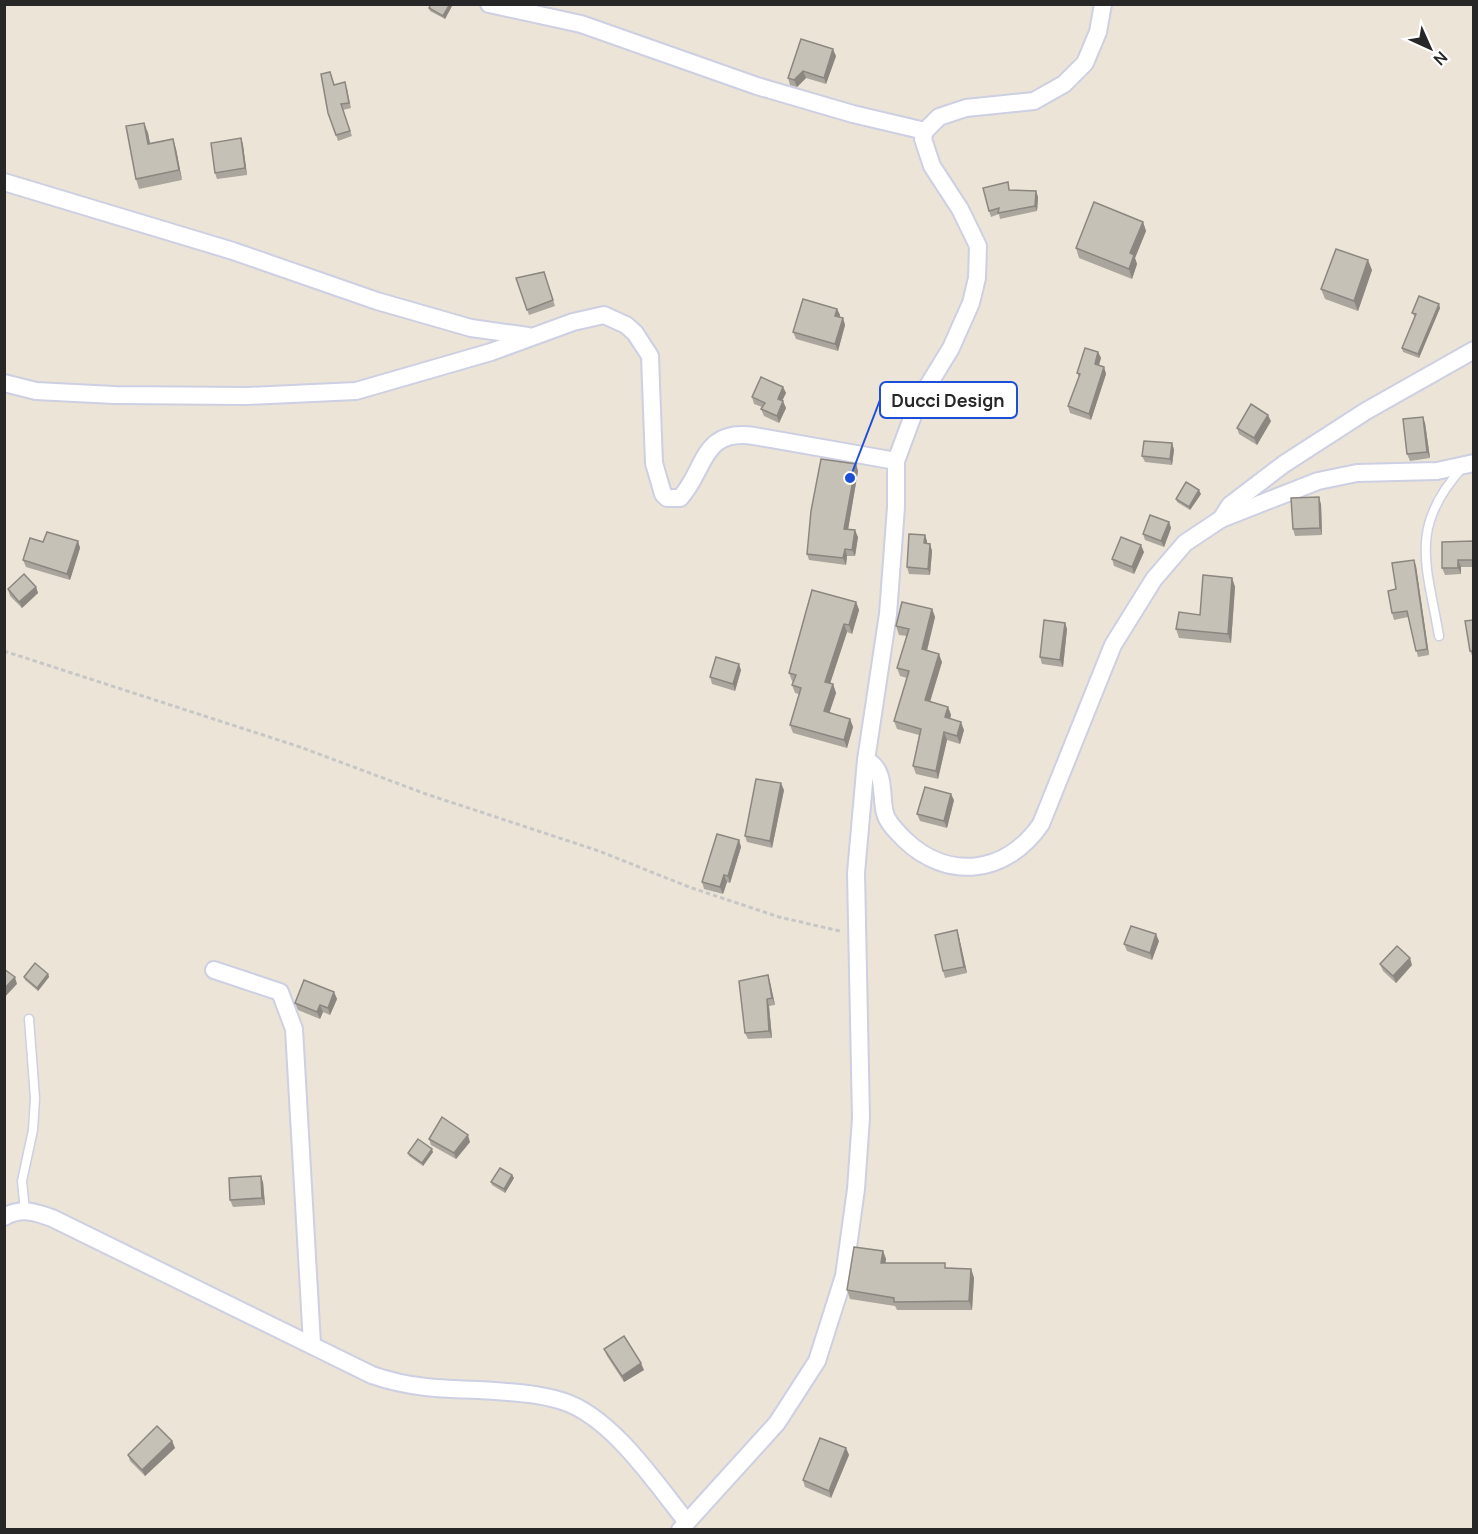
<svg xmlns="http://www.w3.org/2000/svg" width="1478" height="1534" font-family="Manrope,sans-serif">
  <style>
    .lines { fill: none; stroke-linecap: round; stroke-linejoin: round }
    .service-casing { stroke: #cdcfe2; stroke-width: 11 }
    .minor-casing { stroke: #cdcfe2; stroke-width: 20 }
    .path { stroke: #c7c7c7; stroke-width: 3; stroke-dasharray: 4.5 3; stroke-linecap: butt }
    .service { stroke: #fff; stroke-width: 8 }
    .minor { stroke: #fff; stroke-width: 16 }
    .wall { fill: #aaa69d }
    .shaded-wall { fill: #8b8780 }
    .building { fill: #c6c1b7; stroke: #8b8780; stroke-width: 1.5 }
    .leader { fill: none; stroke: #1d4ed8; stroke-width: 2 }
    .callout-dot { fill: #1d4ed8; stroke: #fff; stroke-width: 2 }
    .callout { fill: #fff; stroke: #1d4ed8; stroke-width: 2 }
    .callout-label { font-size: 18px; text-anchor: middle; font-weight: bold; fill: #272727 }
  </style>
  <rect width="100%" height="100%" fill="#ece4d7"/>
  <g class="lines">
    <g class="service-casing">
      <g id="service">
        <path d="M1439,636C1427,565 1408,528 1462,468"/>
        <path d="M25,1211L22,1181L33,1130L35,1098L29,1019"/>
      </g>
    </g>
    <g class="minor-casing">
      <g id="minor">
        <path d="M489,4L581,24L757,86L853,114L925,131"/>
        <path d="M4,182L233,251L377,301L471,328L528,336"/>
        <path d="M4,383L36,391L114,395L247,396L356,391L491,352L573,322L604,315L626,325L635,333L650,356L654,463L663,494L667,498H680C706,470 701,428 754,436L896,461"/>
        <path d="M1221,519L1318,481L1357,473L1437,471L1474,463"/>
        <path d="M866,760C887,770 880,795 885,813C887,822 897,832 904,839C947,881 1006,875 1041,824L1113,645L1154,579L1185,543L1221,519L1230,505L1284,464L1366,411L1474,350"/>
        <path d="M214,970L280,992L294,1029L312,1344"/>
        <path d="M4,1217C21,1207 35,1212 52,1218L372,1375C409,1388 442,1389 480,1390C507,1392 537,1393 562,1401C611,1416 655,1482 686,1521"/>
        <path d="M680,1530L777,1423L817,1361L844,1276L856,1189L861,1118L856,873L866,760L888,614L896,507V461L918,402L951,348L971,303L977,278L978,246L960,209L932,166L923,139L925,131L939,117L966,108L1034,101L1064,84L1085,63L1098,32L1103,4"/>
      </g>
    </g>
    <path class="path" d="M4,651L300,747L426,794L599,851L689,887L779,917L840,931"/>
    <use href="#service" class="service"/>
    <use href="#minor" class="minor"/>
  </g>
  <g class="wall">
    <path d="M431,4H452V6L445,19L430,11L429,8Z"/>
    <path d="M836,56L826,84L806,78L797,87L790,85L788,78Z"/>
    <path d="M334,85L347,88L351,108L343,110L352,136L338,141L328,113Z"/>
    <path d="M144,123L148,133L150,143L173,139L176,149L182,180L139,189L136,179Z"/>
    <path d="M241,138L243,145L247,175L217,179L215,173Z"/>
    <path d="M1010,190L1036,191L1038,197L1037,211L1000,219L999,214L991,217L989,211Z"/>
    <path d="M1143,222L1146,231L1135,258L1137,264L1132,279L1079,258L1076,248Z"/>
    <path d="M1372,270L1358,311L1325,299L1321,289Z"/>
    <path d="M544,272L555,306L529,315L516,278Z"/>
    <path d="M1440,308L1419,358L1403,352L1402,348L1415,317L1412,313Z"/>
    <path d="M837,309L840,315L839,318H843L845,325L838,351L796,339L793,332Z"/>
    <path d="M1098,352L1101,358L1099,365L1104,367L1106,374L1091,420L1070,413L1068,406L1079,377L1077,373Z"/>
    <path d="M783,387L786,393L782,401L786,408L779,423L764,416L761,409L762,407L754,404L752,397Z"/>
    <path d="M1271,421L1257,445L1239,434L1237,428Z"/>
    <path d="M1425,423L1430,458L1410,461L1407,454Z"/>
    <path d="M1172,443L1174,450L1172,465L1145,462L1142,456Z"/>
    <path d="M856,464L858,471L848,529L858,537L855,556H847L846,565L809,560L807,554Z"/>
    <path d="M1201,494L1190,510L1177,502L1176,499Z"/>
    <path d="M1321,504L1322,535L1295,536L1293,529Z"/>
    <path d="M1169,522L1171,528L1164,547L1145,540L1143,534Z"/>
    <path d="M78,541L80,548L70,580L26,567L23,560L43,542Z"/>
    <path d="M927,541V544H930L932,551L930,575L909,574L907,567Z"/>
    <path d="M1473,541V567H1461V574L1445,575L1442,568Z"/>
    <path d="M1144,552L1134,574L1114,566L1112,559Z"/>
    <path d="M1416,566L1429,655L1418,657L1408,617L1394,620L1392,613L1396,589Z"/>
    <path d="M1232,578L1235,587L1231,643L1179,638L1176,629L1200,615Z"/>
    <path d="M36,587L38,593L22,608L10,596L8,589Z"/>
    <path d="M856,602L859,610L852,634L847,632L830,683L833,684L836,693L829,713L850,719L853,727L847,748L793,733L790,725L799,694L795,693L792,685L793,682L792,681L789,673Z"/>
    <path d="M932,609L935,617L927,651L942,662L930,702L948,707L951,715L950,719L964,730L960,744L947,740L938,779L916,774L913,766L919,735L897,729L894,721L907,678L900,676L897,668L907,636L899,635L896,626Z"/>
    <path d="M1473,620V658L1470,651Z"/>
    <path d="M1065,623L1067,629L1063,667L1042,664L1040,657Z"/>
    <path d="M741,670L735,691L712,684L710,677Z"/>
    <path d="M784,790L772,848L747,842L745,836Z"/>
    <path d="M954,800L947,828L920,821L917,814Z"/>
    <path d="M739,840L741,847L730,883L727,882L723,894L704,889L702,882Z"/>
    <path d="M957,930L959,937L967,973L945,978L943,971Z"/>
    <path d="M1159,941L1152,960L1127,951L1124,944Z"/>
    <path d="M1380,964L1412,965L1396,983L1383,971Z"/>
    <path d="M48,974L49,977L38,991L25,980L24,977Z"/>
    <path d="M768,975L770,982L775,1005L769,1006L772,1038L748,1039L745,1033Z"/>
    <path d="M334,992L337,999L330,1015L323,1012L320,1019L298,1010L295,1003Z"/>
    <path d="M429,1139L470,1142L456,1159L431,1145Z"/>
    <path d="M433,1152L423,1166L409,1156L408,1153Z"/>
    <path d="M512,1175L514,1178L505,1193L492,1185L491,1182Z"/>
    <path d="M263,1182L265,1205L233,1207L230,1200Z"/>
    <path d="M883,1251L886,1259L885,1263L971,1269L974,1278L972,1310H897L895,1306L850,1299L847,1290Z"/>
    <path d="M604,1349L644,1370L624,1382L607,1356Z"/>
    <path d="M172,1441L175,1448L145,1476L130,1461L128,1455Z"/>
    <path d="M846,1448L849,1455L831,1498L805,1487L803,1480Z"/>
  </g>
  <g class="shaded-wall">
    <path d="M450,4H452V6L445,19L443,16Z"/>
    <path d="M833,49L836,56L826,84L824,78Z"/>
    <path d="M803,71L806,78L797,87L794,80Z"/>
    <path d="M144,123L148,133L152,154L148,144Z"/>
    <path d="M241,138L243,145L247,175L245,168Z"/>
    <path d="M173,139L176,149L182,180L179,170Z"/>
    <path d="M1036,191L1038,197L1037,211L1035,206Z"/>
    <path d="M1143,222L1146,231L1135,258L1137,264L1132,279L1129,269L1130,253Z"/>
    <path d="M1368,260L1372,270L1358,311L1354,301Z"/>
    <path d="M1439,304L1440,308L1419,358L1418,354Z"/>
    <path d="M837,309L840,315L838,323L835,316Z"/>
    <path d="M843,318L845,325L838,351L835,344Z"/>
    <path d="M1098,352L1101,358L1097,371L1095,364Z"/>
    <path d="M1104,367L1106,374L1091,420L1089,414Z"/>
    <path d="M783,387L786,393L780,405L778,399Z"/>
    <path d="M783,401L786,408L779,423L777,416Z"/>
    <path d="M1268,415L1271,421L1257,445L1254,438Z"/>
    <path d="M1423,417L1425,423L1430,458L1427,452Z"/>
    <path d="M1172,443L1174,450L1172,465L1170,459Z"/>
    <path d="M856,464L858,471L847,536L844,529Z"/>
    <path d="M1199,490L1201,494L1190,510L1189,507Z"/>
    <path d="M1319,497L1321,504L1322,535L1320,528Z"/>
    <path d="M1169,522L1171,528L1164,547L1161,541Z"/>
    <path d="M855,530L858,537L855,556L852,550Z"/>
    <path d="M925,535L927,541V550L924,543Z"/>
    <path d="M78,541L80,548L70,580L67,574Z"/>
    <path d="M930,544L932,551L930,575L928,569Z"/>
    <path d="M1141,545L1144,552L1134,574L1132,567Z"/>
    <path d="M845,549L847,556L846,565L843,558Z"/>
    <path d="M1414,560L1416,566L1429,655L1427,649Z"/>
    <path d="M1458,560L1461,567V574L1458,568Z"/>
    <path d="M1232,578L1235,587L1231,643L1228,634Z"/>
    <path d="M36,587L38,593L22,608L19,602Z"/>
    <path d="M856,602L859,610L852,634L849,625Z"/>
    <path d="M932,609L935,617L925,658L922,649Z"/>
    <path d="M1065,623L1067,629L1063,667L1060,660Z"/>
    <path d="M844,624L847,632L828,690L825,682Z"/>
    <path d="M939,654L942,662L928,708L925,700Z"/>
    <path d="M739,664L741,670L735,691L733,684Z"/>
    <path d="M833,684L836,693L827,720L824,711Z"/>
    <path d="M948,707L951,715L948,725L945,717Z"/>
    <path d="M850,719L853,727L847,748L844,740Z"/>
    <path d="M961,722L964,730L960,744L957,736Z"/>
    <path d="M944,732L947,740L938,779L936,771Z"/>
    <path d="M781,783L784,790L772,848L770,841Z"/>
    <path d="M951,794L954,800L947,828L944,821Z"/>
    <path d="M739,840L741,847L730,883L728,876Z"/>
    <path d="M724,875L727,882L723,894L720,887Z"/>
    <path d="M957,930L959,937L967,973L964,967Z"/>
    <path d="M1156,934L1159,941L1152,960L1150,953Z"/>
    <path d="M1410,958L1412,965L1396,983L1393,976Z"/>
    <path d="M48,974L49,977L38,991L37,988Z"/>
    <path d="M768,975L770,982L775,1005L772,998Z"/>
    <path d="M15,977L17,984L4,998V989Z"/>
    <path d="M334,992L337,999L330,1015L328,1008Z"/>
    <path d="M767,999L769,1006L772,1038L769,1031Z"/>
    <path d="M320,1005L323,1012L320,1019L317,1012Z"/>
    <path d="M468,1135L470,1142L456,1159L454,1153Z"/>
    <path d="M432,1149L433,1152L423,1166L422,1163Z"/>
    <path d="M512,1175L514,1178L505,1193L504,1189Z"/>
    <path d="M261,1176L263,1182L265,1205L262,1198Z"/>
    <path d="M883,1251L886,1259L884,1271L881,1263Z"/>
    <path d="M971,1269L974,1278L972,1310L969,1301Z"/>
    <path d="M641,1363L644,1370L624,1382L622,1376Z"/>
    <path d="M172,1441L175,1448L145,1476L142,1470Z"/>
    <path d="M846,1448L849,1455L831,1498L829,1491Z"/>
  </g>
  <g class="building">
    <path d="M431,4H450L443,16L429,8Z"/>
    <path d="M801,39L833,49L824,78L803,71L794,80L788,78Z"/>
    <path d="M330,72L334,85L345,82L349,103L341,104L350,131L336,135L328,113L321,74Z"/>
    <path d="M144,123L148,144L173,139L179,170L136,179L126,126Z"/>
    <path d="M241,138L245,168L215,173L211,143Z"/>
    <path d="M1008,182L1009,190L1036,191L1035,206L998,213L999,208L989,211L983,188Z"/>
    <path d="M1094,202L1143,222L1130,253L1134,255L1129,269L1076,248Z"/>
    <path d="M1336,249L1368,260L1354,301L1321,289Z"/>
    <path d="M544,272L553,300L527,310L516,278Z"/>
    <path d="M1419,296L1439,304L1418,354L1402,348L1416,314L1412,313Z"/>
    <path d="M803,299L837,309L835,316L843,318L835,344L793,332Z"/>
    <path d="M1085,348L1098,352L1095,364L1104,367L1089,414L1068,406L1080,374L1077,373Z"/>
    <path d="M761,377L783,387L778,399L783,401L777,416L761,409L765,403L752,397Z"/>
    <path d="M1251,404L1268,415L1254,438L1237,428Z"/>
    <path d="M1423,417L1427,452L1407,454L1403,419Z"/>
    <path d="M1144,441L1172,443L1170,459L1142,456Z"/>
    <path d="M821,459L856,464L844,529L855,530L852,550L845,549L843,558L807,554L811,511Z"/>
    <path d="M1186,482L1199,490L1189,507L1176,499Z"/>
    <path d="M1319,497L1320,528L1293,529L1291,498Z"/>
    <path d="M1150,515L1169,522L1161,541L1143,534Z"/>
    <path d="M47,532L78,541L67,574L23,560L30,538L43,542Z"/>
    <path d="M909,534L925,535L924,543L930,544L928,569L907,567Z"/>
    <path d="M1121,537L1141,545L1132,567L1112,559Z"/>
    <path d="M1473,541V560H1458V568H1442V542Z"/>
    <path d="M1414,560L1427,649L1416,651L1407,611L1392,613L1388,591L1396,589L1392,563Z"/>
    <path d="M24,574L36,587L19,602L8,589Z"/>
    <path d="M1203,575L1232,578L1228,634L1176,629L1179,612L1200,615Z"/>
    <path d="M812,590L856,602L849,625L844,624L825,682L833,684L824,711L850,719L844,740L790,725L801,688L792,685L796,675L789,673Z"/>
    <path d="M902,602L932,609L922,649L939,654L925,700L948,707L945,717L961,722L957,736L944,732L936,771L913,766L921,729L894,721L909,671L897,668L909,629L896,626Z"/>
    <path d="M1044,620L1065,623L1060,660L1040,657Z"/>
    <path d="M1473,620V651H1470L1465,621Z"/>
    <path d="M716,657L739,664L733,684L710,677Z"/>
    <path d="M756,779L781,783L770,841L745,836Z"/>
    <path d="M925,787L951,794L944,821L917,814Z"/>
    <path d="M717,834L739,840L728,876L724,875L720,887L702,882Z"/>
    <path d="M1131,926L1156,934L1150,953L1124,944Z"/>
    <path d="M957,930L964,967L943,971L935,935Z"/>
    <path d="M1397,946L1410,958L1393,976L1380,964Z"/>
    <path d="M35,963L48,974L37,988L24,977Z"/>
    <path d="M4,969L15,977L4,989Z"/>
    <path d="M768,975L772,998L767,999L769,1031L745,1033L739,981Z"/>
    <path d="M304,980L334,992L328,1008L320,1005L317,1012L295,1003Z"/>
    <path d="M442,1117L468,1135L454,1153L429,1139Z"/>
    <path d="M418,1139L432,1149L422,1163L408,1153Z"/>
    <path d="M500,1168L512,1175L504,1189L491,1182Z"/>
    <path d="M261,1176L262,1198L230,1200L229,1178Z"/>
    <path d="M854,1247L883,1251L881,1263H945V1268L971,1269L969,1301L894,1302V1298L847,1290Z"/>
    <path d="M624,1336L641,1363L622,1376L604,1349Z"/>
    <path d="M157,1426L172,1441L142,1470L128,1455Z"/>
    <path d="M820,1438L846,1448L829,1491L803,1480Z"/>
  </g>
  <path class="leader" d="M850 478L880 400"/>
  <circle class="callout-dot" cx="850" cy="478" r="6"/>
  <rect class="callout" x="880" y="382" width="137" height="36" rx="6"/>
  <g class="callout-label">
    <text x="948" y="407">Ducci Design</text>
  </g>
  <rect width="1478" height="1534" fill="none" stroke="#272727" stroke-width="12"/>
  <g transform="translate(1430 48) rotate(135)" stroke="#ffffff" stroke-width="4.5" paint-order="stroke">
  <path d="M0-4.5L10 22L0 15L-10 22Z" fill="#272727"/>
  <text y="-9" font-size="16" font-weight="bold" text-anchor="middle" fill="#272727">N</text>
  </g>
</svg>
